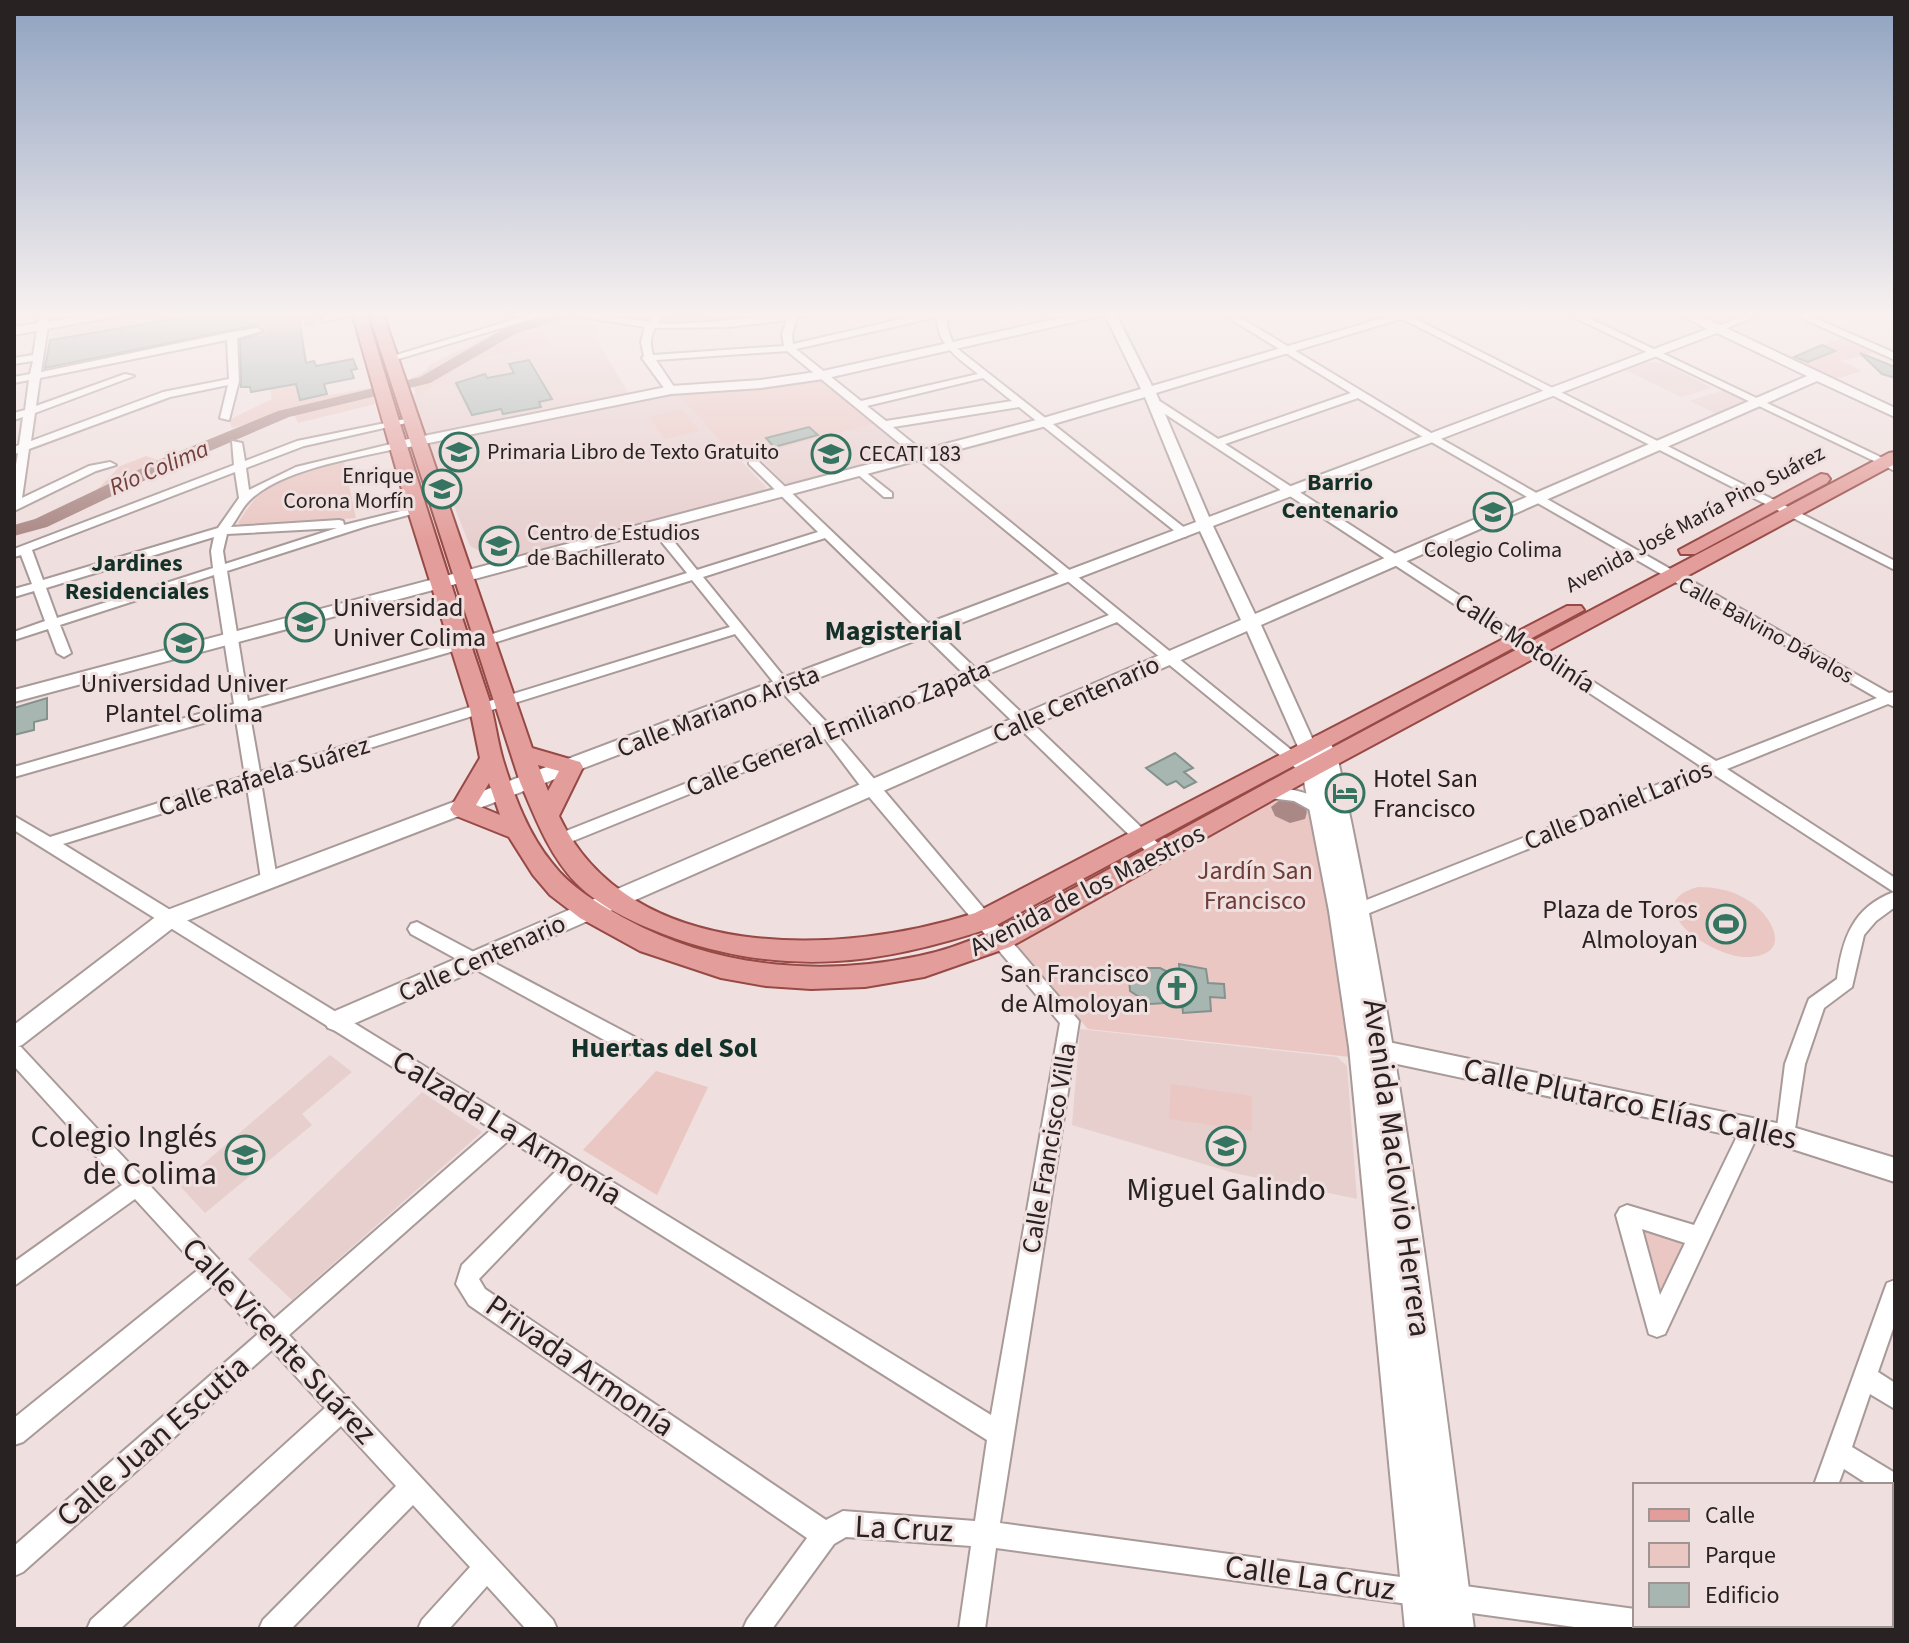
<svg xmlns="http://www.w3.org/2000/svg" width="1909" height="1643" font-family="'Source Sans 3',sans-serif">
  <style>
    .built { fill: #e7cfce }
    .green { fill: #eac7c3; fill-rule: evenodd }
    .water { fill: #aa8885 }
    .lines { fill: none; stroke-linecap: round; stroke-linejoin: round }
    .river { fill: #aa8885; fill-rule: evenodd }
    .building { fill: #a8b6b1; stroke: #84928d; stroke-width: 2 }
    .minor-tunnel { stroke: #c7b9b8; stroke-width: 11; stroke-dasharray: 11 5; stroke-linecap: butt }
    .minor-casing { stroke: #a89a98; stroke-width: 4 }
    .tertiary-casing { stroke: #a89a98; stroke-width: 4 }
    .secondary-casing { stroke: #a89a98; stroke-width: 4 }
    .primary-casing { stroke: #964945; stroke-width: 4 }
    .minor { fill: #fff; fill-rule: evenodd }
    .tertiary { fill: #fff; fill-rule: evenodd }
    .secondary { fill: #fff; fill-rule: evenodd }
    .primary { fill: #e39e9b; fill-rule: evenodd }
    .labels { text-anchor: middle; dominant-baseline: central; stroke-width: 6; stroke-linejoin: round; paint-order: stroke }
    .far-poi-label { font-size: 22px; fill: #282322; stroke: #efdfde; text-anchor: start }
    .far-street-label { font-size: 22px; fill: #282322; stroke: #efdfde }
    .far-water-label { font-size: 24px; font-style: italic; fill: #74403d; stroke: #efdfde }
    .far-neighbourhood-label { font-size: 24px; font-weight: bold; fill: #133128; stroke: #efdfde }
    .poi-label { font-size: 26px; fill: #282322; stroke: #efdfde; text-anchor: start }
    .street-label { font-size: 26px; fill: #282322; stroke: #efdfde }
    .park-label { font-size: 26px; fill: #6f3d39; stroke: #efdfde }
    .neighbourhood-label { font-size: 28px; font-weight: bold; fill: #133128; stroke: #efdfde }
    .near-street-label { font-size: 32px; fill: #282322; stroke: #efdfde }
    .near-poi-label { font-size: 32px; fill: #282322; stroke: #efdfde; text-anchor: end }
  </style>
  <rect width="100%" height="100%" fill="#efdfde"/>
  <g class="built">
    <path d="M149,312H345L299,318L261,338L258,324L243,327L242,332L44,368L52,327Z"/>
    <path d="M576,318L591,321L599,332L593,334L629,394L424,438L410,395L429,390L470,359L549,345L539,329Z"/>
    <path d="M1645,362L1666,364L1712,388L1681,397L1625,370Z"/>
    <path d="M1724,390L1746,401L1717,414L1689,401Z"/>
    <path d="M676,392L766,487L763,491L499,561L470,546L428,441Z"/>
    <path d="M873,424L906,451L793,484L784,483L757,455Z"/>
    <path d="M1080,1029L1337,1057L1347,1066L1357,1199L1234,1173L1072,1125Z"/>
    <path d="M330,1055L352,1072L302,1114L312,1125L205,1213L179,1185Z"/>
    <path d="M422,1092L482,1132L292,1300L248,1259Z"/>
  </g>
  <g class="green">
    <path d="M668,312H788L786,316L718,323L661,322V317Z"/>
    <path d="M556,313L576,318L540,329L550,345L470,360L429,390L416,394L411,378L427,370L430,365L502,329Z"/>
    <path d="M1846,337L1878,351L1842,361L1862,371L1831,380L1794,362L1802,360L1808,362L1834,351L1822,345Z"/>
    <path d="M816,381L823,382L873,424L737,460L676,392L776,387Z"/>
    <path d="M296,384L301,400L370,388L375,404L298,423L292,410L232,428L229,420L272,399L270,388Z"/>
    <path d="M682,409L699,431L665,439L648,417Z"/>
    <path d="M146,456L169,464L105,497L97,490L120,466Z"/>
    <path d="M344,462L356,518L243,527L238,523C267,475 292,473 344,462Z"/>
    <path d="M1279,795L1311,805L1351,1057L1088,1029L1015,945V942ZM1180,964L1206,969L1208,983L1224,984L1225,998L1210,997L1211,1011L1183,1013L1182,1002L1150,1004L1130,991L1129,978C1144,957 1161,973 1180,974Z"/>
    <path d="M1698,887C1715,887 1731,890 1746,899C1771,913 1795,954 1749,957C1713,959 1634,904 1698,887Z"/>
    <path d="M656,1071L708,1087L657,1195L583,1150Z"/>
    <path d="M1171,1084L1252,1096V1131L1169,1119Z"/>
    <path d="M1641,1229L1685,1242L1657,1299Z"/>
  </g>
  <path class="water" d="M1281,799C1292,799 1303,800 1307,812L1305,819L1290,823L1275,816L1271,807Z"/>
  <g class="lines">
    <path class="river" d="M551,312H581L515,334L430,383L289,417L173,467L47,527L14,536V525L35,519L161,459L278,411L420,377L505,328Z"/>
  </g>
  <g class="building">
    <path d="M189,312H298L306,363L314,361L316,366L353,359L357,369L351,370L354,378L324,384L327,394L300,400L296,384L251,392L250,387H241L240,340L265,332L257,325L45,368L50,340L181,318Z"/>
    <path d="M1822,345L1835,351L1808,362L1794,357Z"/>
    <path d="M1860,353L1895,367V378L1882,374Z"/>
    <path d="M529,360L552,399L539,402L541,407L503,414L501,409L472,415L456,383L485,374L487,378L514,373L509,364Z"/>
    <path d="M809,427L818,435L774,447L766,438Z"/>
    <path d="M47,698V719L34,722V730L14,735V708Z"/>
    <path d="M1175,753L1193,768L1184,772L1196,782L1184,788L1176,781L1167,785L1146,768Z"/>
    <path d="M1179,964L1206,969L1208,983L1224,984L1225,998L1210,997L1211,1011L1183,1013L1182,1002L1150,1004L1130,991L1129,978L1138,968H1160L1180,978Z"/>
  </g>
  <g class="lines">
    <path class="minor-tunnel" d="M257,331L326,318"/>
    <g class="minor-casing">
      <g id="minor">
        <path d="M40,312H50L41,372L232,332L257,328L262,331L237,338L239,381L229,420L220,418L228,385L170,397L29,449L22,498L89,466L110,462L116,465L96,471L14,511V476L18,453L14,454V447L19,445L23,417L14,420V413L25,410L29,380L14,383V377L30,374L33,361L14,364V358L33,355ZM227,340L229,379L163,392L31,441L35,413L134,376L125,374L36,406L40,378Z"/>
        <path d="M344,312H366L326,321L321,318Z"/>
        <path d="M539,312H555L395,360L386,358Z"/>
        <path d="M579,312L649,322L658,312H668L658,323C714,326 768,312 821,312L797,318L792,334L793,344L932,312H950L947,314V327L954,346L1191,533L1185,537L1181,536L1019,407L893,427L1316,770L1313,774H1303L1117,622L983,676L1165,850L1167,854L1165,858H1153L971,681L837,735L1079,1021L1000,1523L1423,1580L1432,1584L1436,1593L1432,1602L1423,1606L996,1548L985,1629H959L971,1546L846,1537L834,1544L772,1629H743L747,1620L807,1538L469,1305L456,1284L462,1265L557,1170L509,1140L289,1335L553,1620L557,1629H526L487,1586L449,1629H418L422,1620L470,1567L413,1505L291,1629H259L263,1620L396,1486L341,1426L120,1629H87L91,1620L325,1408L272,1350L23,1572L14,1576V1546L258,1334L213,1285L23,1442L14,1445V1418L199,1269L135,1199L14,1286V1262L122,1185L14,1066V1045L21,1047L274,1319L492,1129L14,830V816L50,837L245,776L235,714L14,777V767L234,704L214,575L60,625L71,653L64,657L57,653L48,629L14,640V632L45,621L34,591L14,597V589L32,584L21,555L14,557V549L234,465L232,441L242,443L245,461L297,441L415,417V421L304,446L246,468L249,490L296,467L399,442L403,443V447C359,458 282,468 249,501C242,508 237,519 231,527L339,520L343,521L344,525L417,507L423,511L367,526L227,571L248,701L454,642H464L466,645L464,648L249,710L260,772L730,627L692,580L490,644H480L478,641L480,638L687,573L651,529V523H659L697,570L818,532L749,464V460H757L975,668L1109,615L787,351L656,360L676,390L671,393L667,392L642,358L644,356L641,342L645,327L582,317L579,316ZM937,317C937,345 957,357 978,374L861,401L796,349ZM787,320L782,334L784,346L653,355C650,346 650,336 655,328L728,327ZM983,378L1012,401L886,421L867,406ZM235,472L239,498L218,528L43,580L32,550ZM337,528L225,564L223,551L227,534ZM214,537L211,551L213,568L57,618L46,588ZM825,538L963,673L830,726L789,683L703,577ZM735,634L779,689L818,731L551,837L549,841L551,845H563L825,739L865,792L1060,1023L991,1415L63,844L247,787L261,879L263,883H275L277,879L261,782ZM574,1180L987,1440L975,1521L843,1511L826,1520L485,1289L479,1279Z"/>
        <path d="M1219,312H1231L1436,436L1889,693L1895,692V707L1888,704L1727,769L1895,878V907L1876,921L1864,935L1852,987L1824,1008L1805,1064L1793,1142L1786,1145L1779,1142L1776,1136L1785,1064L1807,1004L1809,999L1837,979C1842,939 1853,907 1894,892L1713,774L1367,914L1347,918L1341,916L1338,911L1341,906L1359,903L1702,767L1150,404V400H1158L1218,439L1351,393ZM1358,398L1428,440L1877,698L1716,761L1225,444Z"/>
        <path d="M1389,312H1402L1895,561V570Z"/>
        <path d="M1563,312H1576L1895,464V471Z"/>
        <path d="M1753,312H1767L1720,331L1712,329Z"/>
        <path d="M1788,312H1801L1895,353V360Z"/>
        <path d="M859,467L892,493V497H884L855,472L853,470Z"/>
        <path d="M1267,788C1290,788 1314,791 1329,810L1321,816L1294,801L1261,797L1259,793L1261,789Z"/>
        <path d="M417,922L642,1041L644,1047L642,1053L635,1055L628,1053L411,934L408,929L411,924Z"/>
        <path d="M1751,1119L1758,1122L1761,1128L1665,1334L1657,1337L1649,1334L1616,1215L1620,1208L1627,1205L1694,1225L1744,1122ZM1642,1229L1685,1243L1660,1295Z"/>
        <path d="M1895,1280V1323L1878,1372L1895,1383V1409L1870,1394L1852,1447L1895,1473V1499L1891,1498V1485H1869L1844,1469L1838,1485H1814L1884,1291L1887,1283Z"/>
        <path d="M1450,1584L1635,1609V1625H1700L1701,1629H1647L1646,1627L1645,1629H1589L1450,1610L1441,1606L1437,1597L1441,1588Z"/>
        <path d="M1763,1625H1789L1788,1629H1762Z"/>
      </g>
    </g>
    <g class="tertiary-casing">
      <g id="tertiary">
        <path d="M109,312H138L14,335V327Z"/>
        <path d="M1087,312H1115L1152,386L1404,312H1423L1156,393L1209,517L1707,329L1676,312H1692L1895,408V417L1817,381L1261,625L1317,749L1315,753H1301L1299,749L1247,631L344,1028L336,1031L328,1028L324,1021L328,1014L1241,620L1200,531L178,924L22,1045L14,1048V1025L162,912L1196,522L1145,397L1050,425L14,702V690L1040,419L1141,389L1105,315L823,379L761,388L671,394L399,449L394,448V442L671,386L761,380L823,371ZM1717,333L1807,376L1255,614L1213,526Z"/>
        <path d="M1369,1038L1786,1125L1895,1158V1182L1786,1147L1369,1058L1361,1055L1357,1048L1361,1041Z"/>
      </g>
    </g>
    <g class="secondary-casing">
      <path id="secondary" d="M1321,735L1328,737L1338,760C1401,1047 1437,1338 1474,1629H1405L1349,1047L1329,911L1298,750L1301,745L1312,744L1314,737Z"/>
    </g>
    <g class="primary-casing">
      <g id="primary">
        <path d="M352,312H366C405,442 446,571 489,699C495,719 497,740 503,760C514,796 528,834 552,863C571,888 599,904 626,919C716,968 820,977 919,956C977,944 1028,913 1080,885C1141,852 1202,818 1263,785C1471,672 1680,564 1889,453L1895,452V464L1321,773L1010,947L924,977L865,987L811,989L766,986L721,978L640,951L580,918L550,895L533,875L509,837L454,815L450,809L480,758L470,709L408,511ZM489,783L500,815L476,805Z"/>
        <path d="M377,313L384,317L532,748L580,762L583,767L559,816C629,965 843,956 975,913L1567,606H1581L1584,610L993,927C883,964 789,977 677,939C641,926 603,910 576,883C549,855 535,817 520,782L370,317ZM538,765L559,771L548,791Z"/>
        <path d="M1821,474L1827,475L1830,479L1827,483L1695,554H1681L1679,550Z"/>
      </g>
    </g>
    <use href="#minor" class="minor"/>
    <use href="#tertiary" class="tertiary"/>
    <use href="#secondary" class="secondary"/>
    <use href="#primary" class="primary"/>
  </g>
  <linearGradient id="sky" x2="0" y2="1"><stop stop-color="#8fa2c0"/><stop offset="0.58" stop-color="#f8f1f0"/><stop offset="1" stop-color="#f8f1f0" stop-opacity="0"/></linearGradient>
  <rect width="1909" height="542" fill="url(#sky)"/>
  <defs>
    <g id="school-ring" transform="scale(2)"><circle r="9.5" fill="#efdfde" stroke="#357461" stroke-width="1.5"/><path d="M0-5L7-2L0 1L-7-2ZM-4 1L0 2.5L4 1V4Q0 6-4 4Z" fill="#357461"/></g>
    <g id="university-ring" transform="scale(2)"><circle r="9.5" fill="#efdfde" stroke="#357461" stroke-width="1.5"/><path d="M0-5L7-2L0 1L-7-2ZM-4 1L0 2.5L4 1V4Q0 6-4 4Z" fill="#357461"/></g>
    <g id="hotel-ring" transform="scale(2)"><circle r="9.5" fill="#efdfde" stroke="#357461" stroke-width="1.5"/><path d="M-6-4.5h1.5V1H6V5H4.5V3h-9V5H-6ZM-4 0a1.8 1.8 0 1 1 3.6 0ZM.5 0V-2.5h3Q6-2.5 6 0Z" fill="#357461"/></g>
    <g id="stadium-ring" transform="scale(2)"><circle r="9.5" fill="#efdfde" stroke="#357461" stroke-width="1.5"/><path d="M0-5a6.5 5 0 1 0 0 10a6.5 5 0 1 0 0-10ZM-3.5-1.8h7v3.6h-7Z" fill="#357461"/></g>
    <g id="church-ring" transform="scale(2)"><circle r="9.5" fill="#efdfde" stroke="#357461" stroke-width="1.5"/><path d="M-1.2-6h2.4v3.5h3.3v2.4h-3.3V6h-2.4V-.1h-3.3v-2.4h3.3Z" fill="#357461"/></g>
  </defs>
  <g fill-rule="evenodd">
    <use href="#school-ring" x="459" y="452"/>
    <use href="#university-ring" x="831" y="454"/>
    <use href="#school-ring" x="442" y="489"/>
    <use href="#school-ring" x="1493" y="512"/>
    <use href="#university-ring" x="499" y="546"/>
    <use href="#university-ring" x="305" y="622"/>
    <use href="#university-ring" x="184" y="643"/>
    <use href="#hotel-ring" x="1345" y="793"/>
    <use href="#stadium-ring" x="1726" y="924"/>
    <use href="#church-ring" x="1177" y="988"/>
    <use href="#school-ring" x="1226" y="1146"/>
    <use href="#school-ring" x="245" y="1155"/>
  </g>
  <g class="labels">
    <g class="far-poi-label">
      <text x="487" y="452">Primaria Libro de Texto Gratuito</text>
      <text x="859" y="454">CECATI 183</text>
      <text x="414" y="476" text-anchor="end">Enrique<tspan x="414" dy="25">Corona Morfín</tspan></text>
      <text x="527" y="533">Centro de Estudios<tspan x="527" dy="25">de Bachillerato</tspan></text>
      <text x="1493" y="550" text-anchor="middle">Colegio Colima</text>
    </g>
    <g class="far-street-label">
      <text transform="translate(1695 519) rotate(-28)">Avenida José María Pino Suárez</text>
      <text transform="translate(1766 630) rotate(29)">Calle Balvino Dávalos</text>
    </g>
    <g class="far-water-label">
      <text transform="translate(159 468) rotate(-23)">Río Colima</text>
    </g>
    <g class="far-neighbourhood-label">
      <text x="1340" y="482">Barrio<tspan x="1340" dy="28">Centenario</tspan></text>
      <text x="137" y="563">Jardines<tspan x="137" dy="28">Residenciales</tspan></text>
    </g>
    <g class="poi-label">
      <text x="333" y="607">Universidad<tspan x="333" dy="30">Univer Colima</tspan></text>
      <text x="184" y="683" text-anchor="middle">Universidad Univer<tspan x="184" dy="30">Plantel Colima</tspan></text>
      <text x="1373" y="778">Hotel San<tspan x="1373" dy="30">Francisco</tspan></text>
      <text x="1698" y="909" text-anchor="end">Plaza de Toros<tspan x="1698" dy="30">Almoloyan</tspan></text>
      <text x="1149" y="973" text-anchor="end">San Francisco<tspan x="1149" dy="30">de Almoloyan</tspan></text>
    </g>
    <g class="street-label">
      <text transform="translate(1525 643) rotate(33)">Calle Motolinía</text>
      <text transform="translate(1076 699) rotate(-24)">Calle Centenario</text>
      <text transform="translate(718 711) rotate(-21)">Calle Mariano Arista</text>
      <text transform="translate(838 728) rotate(-22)">Calle General Emiliano Zapata</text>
      <text transform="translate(264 776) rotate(-17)">Calle Rafaela Suárez</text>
      <text transform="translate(1618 805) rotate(-22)">Calle Daniel Larios</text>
      <text transform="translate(1087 890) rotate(-27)">Avenida de los Maestros</text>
      <text transform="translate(482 958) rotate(-24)">Calle Centenario</text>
      <text transform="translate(1049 1148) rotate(-80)">Calle Francisco Villa</text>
    </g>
    <g class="park-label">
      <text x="1255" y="870">Jardín San<tspan x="1255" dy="30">Francisco</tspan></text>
    </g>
    <g class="neighbourhood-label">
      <text x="893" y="631">Magisterial</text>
      <text x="664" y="1048">Huertas del Sol</text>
    </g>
    <g class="near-street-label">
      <text transform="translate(1630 1104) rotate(12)">Calle Plutarco Elías Calles</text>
      <text transform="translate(507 1128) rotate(32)">Calzada La Armonía</text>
      <text transform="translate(1397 1168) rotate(82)">Avenida Maclovio Herrera</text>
      <text transform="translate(279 1341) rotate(47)">Calle Vicente Suárez</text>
      <text transform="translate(580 1366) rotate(35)">Privada Armonía</text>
      <text transform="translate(153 1441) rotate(-41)">Calle Juan Escutia</text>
      <text transform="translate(904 1529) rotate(3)">La Cruz</text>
      <text transform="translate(1310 1578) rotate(8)">Calle La Cruz</text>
    </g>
    <g class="near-poi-label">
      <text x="217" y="1137">Colegio Inglés<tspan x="217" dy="37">de Colima</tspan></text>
      <text x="1226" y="1190" text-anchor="middle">Miguel Galindo</text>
    </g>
  </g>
  <rect width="1909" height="1643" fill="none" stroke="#282322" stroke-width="32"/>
  <rect x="1633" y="1483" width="260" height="144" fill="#efdfde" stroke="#9f9493" stroke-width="2"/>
  <rect x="1649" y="1509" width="40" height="12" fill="#e39e9b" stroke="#9f9493" stroke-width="2"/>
  <text x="1705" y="1523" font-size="24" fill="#282322">Calle</text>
  <rect x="1649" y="1543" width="40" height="24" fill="#eac7c3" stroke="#9f9493" stroke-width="2"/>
  <text x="1705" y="1563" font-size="24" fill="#282322">Parque</text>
  <rect x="1649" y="1583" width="40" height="24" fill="#a8b6b1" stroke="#9f9493" stroke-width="2"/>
  <text x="1705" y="1603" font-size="24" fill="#282322">Edificio</text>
</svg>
